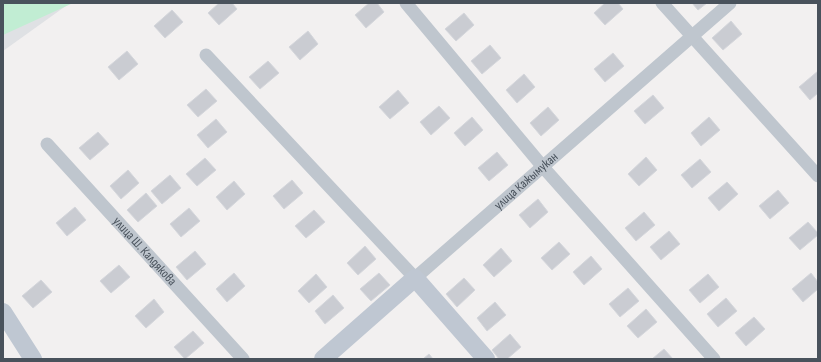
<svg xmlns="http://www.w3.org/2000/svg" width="821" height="362" font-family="'Sofia Sans Condensed',sans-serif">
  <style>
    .airport { fill: #dfe1e4 }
    .green { fill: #c1edd3 }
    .building { fill: #caccd2; stroke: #d4d6db }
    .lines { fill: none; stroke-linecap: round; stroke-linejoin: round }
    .street { stroke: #bfc6ce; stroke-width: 13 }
    .secondary { stroke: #bfc7d2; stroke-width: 18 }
    .labels { text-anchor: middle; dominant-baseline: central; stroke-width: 4; stroke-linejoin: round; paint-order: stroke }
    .street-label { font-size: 13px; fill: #49525c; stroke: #fff }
  </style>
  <rect width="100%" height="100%" fill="#f2f0f0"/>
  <path class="airport" d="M3,3H70L3,51Z"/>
  <path class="green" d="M3,3H73L3,35Z"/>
  <g class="building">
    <path d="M219,3H232L237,9L219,25L208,13Z"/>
    <path d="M369,3H377L384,12L366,28L355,15Z"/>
    <path d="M605,3H618L623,9L605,25L594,13Z"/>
    <path d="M692,3H707L698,10Z"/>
    <path d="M172,10L183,22L165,38L154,26Z"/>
    <path d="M464,13L474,25L456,41L445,29Z"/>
    <path d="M731,21L742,34L723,50L712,38Z"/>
    <path d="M308,31L318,44L300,60L289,47Z"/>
    <path d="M490,45L501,58L482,74L471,61Z"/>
    <path d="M127,51L138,64L119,80L108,67Z"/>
    <path d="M613,53L624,66L605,82L594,69Z"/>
    <path d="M268,61L279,73L260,89L249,77Z"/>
    <path d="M818,71V93L810,100L799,87Z"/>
    <path d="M524,74L535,87L517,103L506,90Z"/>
    <path d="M206,89L217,101L198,117L187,105Z"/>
    <path d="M398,90L409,103L390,119L379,107Z"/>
    <path d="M653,95L664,108L645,124L634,111Z"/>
    <path d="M439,106L450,118L431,135L420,122Z"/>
    <path d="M548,107L559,120L541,136L530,123Z"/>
    <path d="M472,117L483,130L465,146L454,133Z"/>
    <path d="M709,117L720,130L701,146L691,133Z"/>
    <path d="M216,119L227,132L208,148L197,135Z"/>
    <path d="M98,132L109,144L90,160L79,148Z"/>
    <path d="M497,152L508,165L489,181L478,168Z"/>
    <path d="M646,157L657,170L639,186L628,174Z"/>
    <path d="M205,158L216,170L197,186L186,174Z"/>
    <path d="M700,159L711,172L692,188L681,175Z"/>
    <path d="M128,170L139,183L121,199L110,186Z"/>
    <path d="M170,175L181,188L162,204L151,191Z"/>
    <path d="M292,180L303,193L284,209L273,196Z"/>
    <path d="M234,181L245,194L227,210L216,197Z"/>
    <path d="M727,182L738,194L719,211L708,198Z"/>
    <path d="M778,190L789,203L770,219L759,206Z"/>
    <path d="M146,193L157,206L138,222L127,210Z"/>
    <path d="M538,199L548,212L530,228L519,215Z"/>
    <path d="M75,207L86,220L67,236L56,223Z"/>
    <path d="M189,208L200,221L181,237L170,224Z"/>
    <path d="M314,210L325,222L306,238L295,226Z"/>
    <path d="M644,212L655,225L636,241L625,228Z"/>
    <path d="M808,222L818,233V235L800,250L789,238Z"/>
    <path d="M669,231L680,244L661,260L650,247Z"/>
    <path d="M559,242L570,254L552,270L541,258Z"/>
    <path d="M365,246L376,259L358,275L347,263Z"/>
    <path d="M501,248L512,261L494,277L483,265Z"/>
    <path d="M195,251L206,264L187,280L176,267Z"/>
    <path d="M591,256L602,269L584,285L573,272Z"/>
    <path d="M119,265L130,277L111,293L100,281Z"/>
    <path d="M234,273L245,286L227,302L216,289Z"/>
    <path d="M379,273L390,285L371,301L360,289Z"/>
    <path d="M811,273L818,282V289L803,302L792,289Z"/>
    <path d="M316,274L327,287L309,303L298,291Z"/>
    <path d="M708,274L719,287L700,303L689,290Z"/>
    <path d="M464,278L475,290L457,307L446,294Z"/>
    <path d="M41,280L52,292L33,308L22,296Z"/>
    <path d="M628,288L639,301L620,317L609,304Z"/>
    <path d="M333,295L344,308L325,324L315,311Z"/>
    <path d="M726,298L737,311L718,327L707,314Z"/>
    <path d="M154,299L164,312L146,328L135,316Z"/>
    <path d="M495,302L506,315L487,331L477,318Z"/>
    <path d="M646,309L657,322L638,338L627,326Z"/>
    <path d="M754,317L765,329L746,346L735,333Z"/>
    <path d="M193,331L204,343L185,359L174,347Z"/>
    <path d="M510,334L521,347L507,359H499L492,350Z"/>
    <path d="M664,349L673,359H652Z"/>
    <path d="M429,354L433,359H423Z"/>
  </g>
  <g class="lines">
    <g class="street">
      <path d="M406,3L543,167L714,359"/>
      <path d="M662,3L818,176"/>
      <path id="s1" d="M206,55L415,278L730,3"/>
      <path id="s2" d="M47,144L243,359"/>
    </g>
    <g class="secondary">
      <path d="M3,312L33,359"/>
      <path d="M323,359L415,278L486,359"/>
    </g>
  </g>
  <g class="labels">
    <g class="street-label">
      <text stroke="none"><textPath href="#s1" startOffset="453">улица Кажымукан</textPath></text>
      <text stroke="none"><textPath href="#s2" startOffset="145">улица Ш. Калдякова</textPath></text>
    </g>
  </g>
  <rect width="821" height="362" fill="none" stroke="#49525c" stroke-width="8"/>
</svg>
